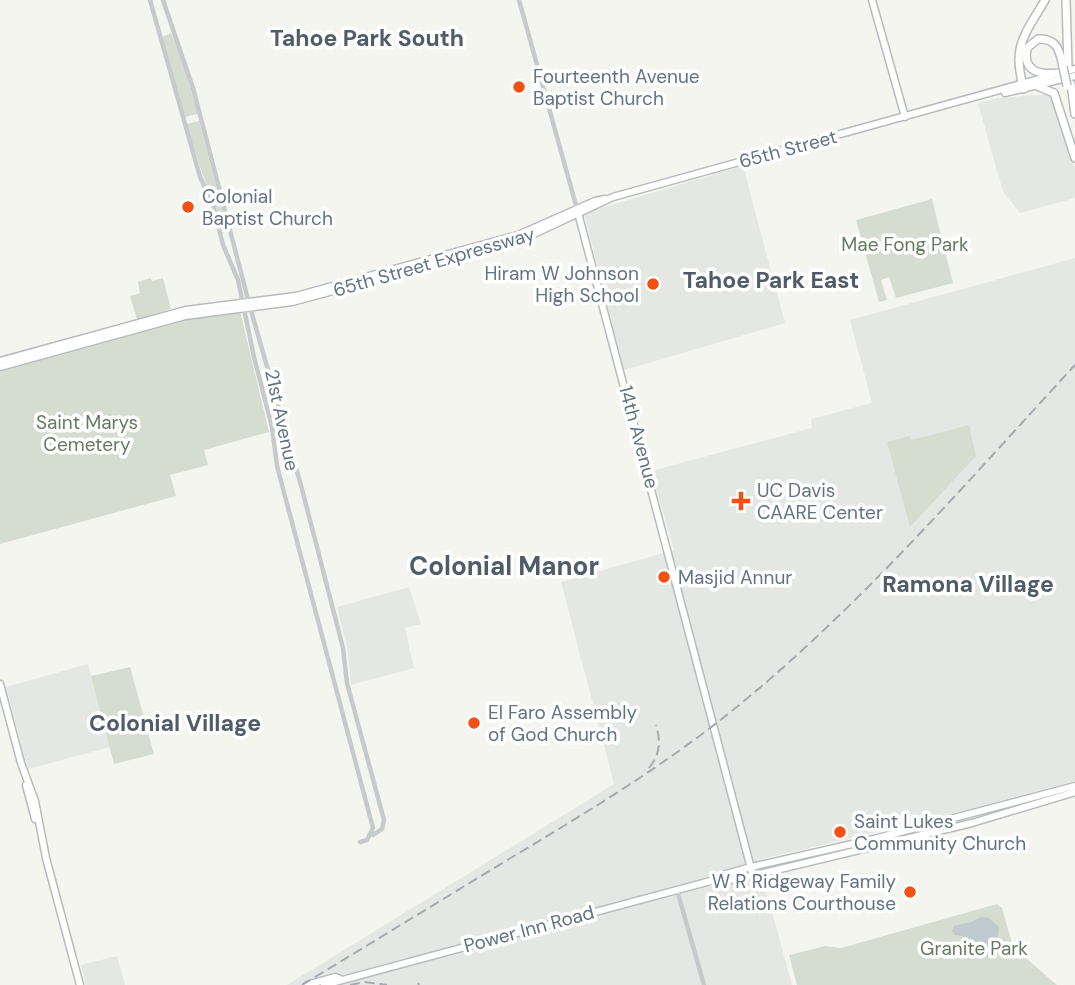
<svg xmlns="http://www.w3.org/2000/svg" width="1075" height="985" font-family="'DM Sans',sans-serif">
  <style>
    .built { fill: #e5e7e4 }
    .green { fill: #d5ddd1 }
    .water { fill: #bfcad0 }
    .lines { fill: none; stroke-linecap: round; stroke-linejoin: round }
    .major-casing { stroke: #b7bbbe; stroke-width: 9 }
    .highway-casing { stroke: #b8bbbe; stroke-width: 10 }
    .minor { stroke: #c7cacd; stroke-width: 4.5 }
    .major { stroke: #fff; stroke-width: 6 }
    .highway { stroke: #fff; stroke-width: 7 }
    .rail { stroke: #a4aab0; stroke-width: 2; stroke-dasharray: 10 5; stroke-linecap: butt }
    .highway-bridge-casing { stroke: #b8bbbe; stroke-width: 10; stroke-linecap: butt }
    .highway-bridge { stroke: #fff; stroke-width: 7 }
    .poi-dot { fill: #f25113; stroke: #fff; stroke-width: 2.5 }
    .labels { text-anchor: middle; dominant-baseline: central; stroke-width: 7; stroke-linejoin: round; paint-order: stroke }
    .poi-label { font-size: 19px; fill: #617384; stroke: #fff; text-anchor: start }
    .street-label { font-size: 19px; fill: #617384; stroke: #fff }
    .park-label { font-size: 19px; fill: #657b61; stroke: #fff }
    .quarter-label { font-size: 23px; font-weight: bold; fill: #505d69; stroke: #fff }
    .district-label { font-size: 26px; font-weight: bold; fill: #505d69; stroke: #fff }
  </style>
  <rect width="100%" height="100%" fill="#f5f5f0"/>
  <g class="built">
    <path d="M1050,94L1075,169V198L1020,213L1003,192L978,103L997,98Z"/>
    <path d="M743,166L785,323L624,370L584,213Z"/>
    <path d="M1075,258V781L920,822L758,860L792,985H287L614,784L561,582L674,550L651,471L812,428L811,419L872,403L850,320Z"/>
    <path d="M409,587L421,624L405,628L414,668L351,685L348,651L337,607Z"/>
    <path d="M88,664L110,747L28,769L6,687Z"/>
    <path d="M117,956L125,985H86L81,965Z"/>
  </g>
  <g class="green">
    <path d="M171,33L182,59L198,114L185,117L162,37Z"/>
    <path d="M199,121L228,231L222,233L186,124Z"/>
    <path d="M932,199L953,283L896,298L889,277L881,280L887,300L879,302L856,220Z"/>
    <path d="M150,278L152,281L163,278L171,309L137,320L130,296L140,293L138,282Z"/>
    <path d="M240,311L269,432L204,450L208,465L170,475L176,496L0,544V370L178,321Z"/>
    <path d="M969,425L976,456L910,527L887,442L909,436L911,440Z"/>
    <path d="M130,667L154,754L114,764L91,676Z"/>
    <path d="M997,904L1002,908L1013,947L1057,985H797L789,955L825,946L841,948Z"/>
  </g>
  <path class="water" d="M981,917L989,918L999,927L998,936L1002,948L993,959L977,952L968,937L955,935L952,931L954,926L971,922Z"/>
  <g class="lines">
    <g class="major-casing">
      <g id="major">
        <path d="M872,0L905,117"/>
        <path d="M1005,93L1075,76"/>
        <path d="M577,209L753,876"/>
        <path d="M0,361L186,310L296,296L518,235L595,201L605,199"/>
        <path d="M0,367L185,316L292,302L519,241L613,197L1075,69"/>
        <path d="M0,684L21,763L35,801L46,858L80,985"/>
        <path d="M26,785L35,819"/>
        <path d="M718,879L734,880L972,823L1075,792"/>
        <path d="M307,985L335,977L340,979"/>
        <path d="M324,985L718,879L726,874L751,867L874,839L1075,786"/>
      </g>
    </g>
    <g class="highway-casing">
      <g id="highway">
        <path d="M1066,0L1068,66"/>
        <path d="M1059,73C1040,75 1022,72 1027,48L1038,39C1057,38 1060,51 1063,67"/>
        <path d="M1071,84L1075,114"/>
        <path d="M1037,86L1054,93L1075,158"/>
        <path d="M1024,89C1011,46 1025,35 1045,0"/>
      </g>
    </g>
    <g class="minor">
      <path d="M150,0L200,177L213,205L223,245L238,280L254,357L272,427L277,466L373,828L367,840L360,842"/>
      <path d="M163,0L193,88L250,307L302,489L343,648L347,683L384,820L382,829L373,835"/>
      <path d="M519,0L577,209"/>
      <path d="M677,890L704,985"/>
    </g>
    <use href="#major" class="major"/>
    <use href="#highway" class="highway"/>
    <g class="rail">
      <path d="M649,768C660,754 661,742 656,725"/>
      <path d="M418,983L419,985"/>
      <path d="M302,985C373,942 443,899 514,856C589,811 665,765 733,710C859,608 965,484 1075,365"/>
      <path d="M350,985L364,982L387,985"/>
    </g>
    <g class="highway-bridge-casing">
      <path id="highway-bridge" d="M1063,67L1067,86"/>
    </g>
    <use href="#highway-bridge" class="highway-bridge"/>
  </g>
  <g class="poi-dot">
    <circle cx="519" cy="87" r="7"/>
    <circle cx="188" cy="207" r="7"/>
    <circle cx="653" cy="284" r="7"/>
    <path d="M737.5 490.5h7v7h7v7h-7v7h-7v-7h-7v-7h7z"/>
    <circle cx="664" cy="577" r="7"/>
    <circle cx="474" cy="723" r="7"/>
    <circle cx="840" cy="832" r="7"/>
    <circle cx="910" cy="892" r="7"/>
  </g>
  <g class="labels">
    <g class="poi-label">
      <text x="533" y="76">Fourteenth Avenue<tspan x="533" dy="22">Baptist Church</tspan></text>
      <text x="202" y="196">Colonial<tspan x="202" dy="22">Baptist Church</tspan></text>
      <text x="639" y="273" text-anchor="end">Hiram W Johnson<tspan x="639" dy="22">High School</tspan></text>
      <text x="757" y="490">UC Davis<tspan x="757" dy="22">CAARE Center</tspan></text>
      <text x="678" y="577">Masjid Annur</text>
      <text x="488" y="712">El Faro Assembly<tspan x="488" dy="22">of God Church</tspan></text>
      <text x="854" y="821">Saint Lukes<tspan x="854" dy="22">Community Church</tspan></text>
      <text x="896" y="881" text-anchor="end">W R Ridgeway Family<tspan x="896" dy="22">Relations Courthouse</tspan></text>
    </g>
    <g class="street-label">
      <text transform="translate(788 149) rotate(-15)">65th Street</text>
      <text transform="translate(434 262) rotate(-16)">65th Street Expressway</text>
      <text transform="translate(282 420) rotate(78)">21st Avenue</text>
      <text transform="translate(639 437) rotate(75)">14th Avenue</text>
      <text transform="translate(529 929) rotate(-15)">Power Inn Road</text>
    </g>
    <g class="park-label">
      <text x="905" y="244">Mae Fong Park</text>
      <text x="87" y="422">Saint Marys<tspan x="87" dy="22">Cemetery</tspan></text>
      <text x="974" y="948">Granite Park</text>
    </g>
    <g class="quarter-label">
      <text x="367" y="38">Tahoe Park South</text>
      <text x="771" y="280">Tahoe Park East</text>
      <text x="968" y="584">Ramona Village</text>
      <text x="175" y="723">Colonial Village</text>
    </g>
    <g class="district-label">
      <text x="504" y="566">Colonial Manor</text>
    </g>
  </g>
</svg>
